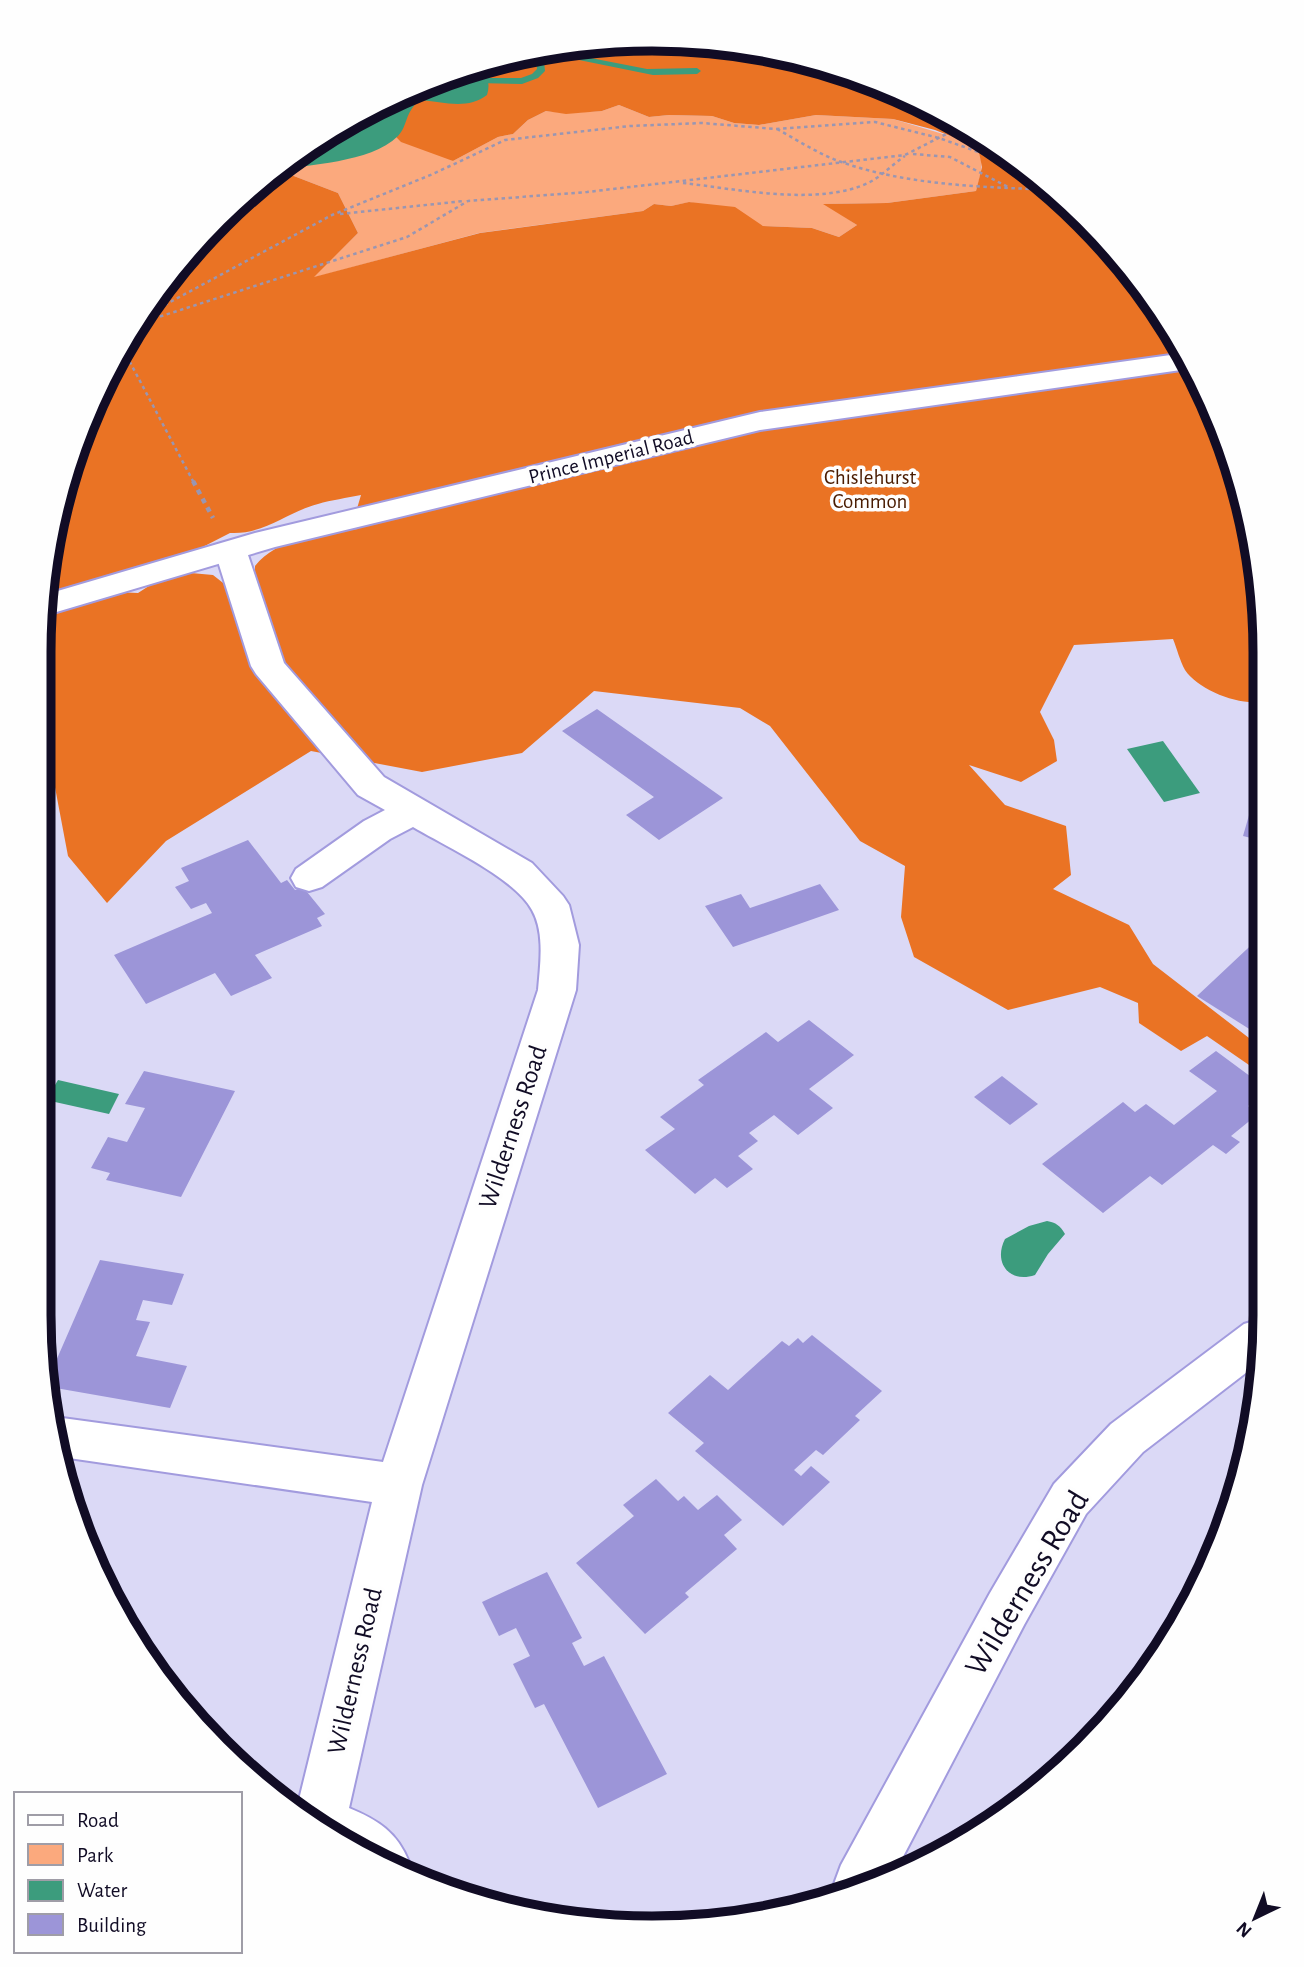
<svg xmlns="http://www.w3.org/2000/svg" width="1304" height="1967" font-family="'Alegreya Sans',sans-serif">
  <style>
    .green { fill: #fba97d }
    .forest { fill: #ea7324; fill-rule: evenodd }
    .water { fill: #3c9c7d }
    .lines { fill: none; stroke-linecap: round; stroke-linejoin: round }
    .stream { fill: #3c9c7d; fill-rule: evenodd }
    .building { fill: #9c95d8 }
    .minor-casing { stroke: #a29bde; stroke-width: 4 }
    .major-casing { stroke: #a29bde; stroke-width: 4 }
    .path-far1 { stroke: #9996b2; stroke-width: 2.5; stroke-dasharray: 3.5 3.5; stroke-linecap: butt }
    .path { stroke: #9996b2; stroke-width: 4.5; stroke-dasharray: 5 5; stroke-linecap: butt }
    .minor { fill: #fff; fill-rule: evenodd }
    .major { fill: #fff; fill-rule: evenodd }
    .labels { text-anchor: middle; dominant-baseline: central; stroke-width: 7; stroke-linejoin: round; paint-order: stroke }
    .far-street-label { font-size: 21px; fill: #110c25; stroke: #fefefe }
    .far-park-label { font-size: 21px; fill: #491b00; stroke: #fefefe }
    .street-label { font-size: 26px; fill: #110c25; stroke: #fefefe }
    .near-street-label { font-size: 32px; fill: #110c25; stroke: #fefefe }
    .rim { fill: none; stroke: #110c25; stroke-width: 9 }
  </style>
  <rect width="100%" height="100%" fill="#dbd9f6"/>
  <path class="green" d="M619,105L649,117L669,115L712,116L734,123L759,125L816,115L893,119L973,143C988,154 980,176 976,191L887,203L825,204L857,225L839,237L812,228L763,226L690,202L671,206L654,204L643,211L479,233L312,278L358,233L338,193L286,173L266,177L279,165L369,109L453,161L498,137L513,134L528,120L546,111L566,113L602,111Z"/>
  <path class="forest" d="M612,40L732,44L850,71L959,121L1057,191L1139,279L1202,381L1245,494L1264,612V701C1241,707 1198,690 1185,670C1180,661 1177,649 1173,639L1074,645L1040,712L1054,740L1057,761L1021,782L969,765L1005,805L1066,826L1071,875L1053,889L1129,925L1153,964L1262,1048V1074L1207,1036L1181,1051L1139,1023L1138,1003L1100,987L1008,1010L914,957L901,917L905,866L860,841L770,726L740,708L594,691L522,753L422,772L311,751L166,841L107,903L68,856L54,782L42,795L44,572L102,381L191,247L266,177L286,173L338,193L358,233L314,277L480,233L643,211L654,204L671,206L689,202L735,207L763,226L812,228L839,237L857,225L823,204L887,203L976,191L982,167L978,147L935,130L893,119L816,115L759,125L734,123L712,116L669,115L649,117L619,105L602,111L566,114L546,111L528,120L513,134L498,137L453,161L401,142L369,109L381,102L494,59ZM361,495L356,512L358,529C324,532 277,538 255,566V578L232,590L213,575L191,573L152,584L138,593L115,592L230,533C264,535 287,512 318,504C331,500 347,498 361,495Z"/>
  <g class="water">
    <path d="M475,66C487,71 491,83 487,95C468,110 443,102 420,100C404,113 408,126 398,136C369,164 309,163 272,172L381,102Z"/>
    <path d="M1163,741L1200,793L1164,802L1127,749Z"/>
    <path d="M58,1080L119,1094L109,1114L46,1100Z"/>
    <path d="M1047,1221C1056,1223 1060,1225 1065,1234L1048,1254L1035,1275C1009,1284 993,1262 1005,1239L1029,1226Z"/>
  </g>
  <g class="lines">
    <path class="stream" d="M565,53L647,69L697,68L701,71L697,74L653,75L579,60L565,59L544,61L545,71L538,78L522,84L432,82L443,78H521L532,74L537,69L536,58Z"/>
  </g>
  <g class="building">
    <path d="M597,709L723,798L659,840L626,815L654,797L562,731Z"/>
    <path d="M1263,783V841L1243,836L1258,784Z"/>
    <path d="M248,840L281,883L287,880L295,890L303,887L325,914L317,918L322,926L255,955L272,978L231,996L215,973L146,1004L114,955L212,913L206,903L191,909L175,887L189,881L181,868Z"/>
    <path d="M820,884L839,910L733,947L705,906L741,894L750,908Z"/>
    <path d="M1263,934L1262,1037L1197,996Z"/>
    <path d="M809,1020L854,1055L809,1089L833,1108L798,1135L774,1115L749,1133L758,1141L738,1156L753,1169L727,1188L715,1178L695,1194L645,1150L675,1129L660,1117L704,1085L698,1080L766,1032L778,1042Z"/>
    <path d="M1216,1051L1262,1085V1095L1248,1106L1258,1114L1231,1136L1240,1142L1226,1154L1213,1145L1162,1185L1150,1176L1103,1213L1042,1164L1123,1102L1135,1112L1146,1104L1174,1125L1217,1091L1189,1071Z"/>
    <path d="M144,1071L235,1091L181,1197L106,1180L110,1173L91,1168L108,1137L127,1142L145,1108L125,1104Z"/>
    <path d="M1002,1076L1038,1104L1010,1125L974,1097Z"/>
    <path d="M100,1260L184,1274L172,1305L143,1300L136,1320L150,1322L136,1356L187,1366L170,1408L50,1387L49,1377Z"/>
    <path d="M812,1335L882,1391L855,1416L860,1420L823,1455L816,1450L794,1470L801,1476L811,1466L830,1482L783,1526L695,1451L704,1443L668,1413L710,1375L728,1390L782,1341L789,1346L798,1338L803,1343Z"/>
    <path d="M656,1479L678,1501L684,1496L698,1510L717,1495L742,1520L724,1535L737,1549L685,1593L689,1597L645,1634L576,1563L634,1516L623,1505Z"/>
    <path d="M547,1572L582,1638L572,1643L584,1666L604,1656L667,1774L598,1808L544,1704L535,1708L513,1664L530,1656L516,1628L499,1636L482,1602Z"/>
    <path d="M1147,1668V1669L1129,1696L1122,1689Z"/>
  </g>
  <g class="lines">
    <g class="minor-casing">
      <g id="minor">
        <path d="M231,542L242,545L247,552L284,663L384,777L532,863L563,896L569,905L579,945L576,990L422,1485L349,1808C378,1820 397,1832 409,1862L404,1874L296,1812L372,1502L62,1457L55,1417L383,1462L538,990C540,965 545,933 532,910C515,878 445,846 413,827L390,839L322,887L309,891L296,887L291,878L296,869L364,821L385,810L358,795L256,674L251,666L215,552L220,545Z"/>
        <path d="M1261,1319L1260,1362L1143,1452L1086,1514L1024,1625L896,1870L837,1892L834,1884L841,1865L990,1593L1054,1484L1111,1424L1244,1324Z"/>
      </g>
    </g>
    <g class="major-casing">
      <path id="major" d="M1185,353L1195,368L760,430L275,547L43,616L44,595L255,533L760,412Z"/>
    </g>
    <g class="path-far1">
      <path d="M777,129C799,141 820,155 844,163C912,186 985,187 1056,190"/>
      <path d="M913,154L950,157L1008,187"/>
      <path d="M683,183C737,189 820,207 870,182C883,175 893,164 905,156"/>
      <path d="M340,214L464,201"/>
      <path d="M146,315L332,215L433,174L505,140L630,126L702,123L776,129L875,122L939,138L1026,169"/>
      <path d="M140,323L407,237L468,201L587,192L905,155L964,125"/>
      <path d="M123,349L194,483"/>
    </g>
    <path class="path" d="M193,481L213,518"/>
    <use href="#minor" class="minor"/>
    <use href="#major" class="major"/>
  </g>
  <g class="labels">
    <g class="far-street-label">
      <text transform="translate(611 457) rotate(-14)">Prince Imperial Road</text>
    </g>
    <g class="far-park-label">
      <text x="870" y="477">Chislehurst<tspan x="870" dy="24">Common</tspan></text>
    </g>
    <g class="street-label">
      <text transform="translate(513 1127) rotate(-72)">Wilderness Road</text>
      <text transform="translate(355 1671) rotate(-77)">Wilderness Road</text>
    </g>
    <g class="near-street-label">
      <text transform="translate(1027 1583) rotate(-59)">Wilderness Road</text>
    </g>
  </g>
  <path d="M0 0H1304V1967H0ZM652 51H652A601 601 0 0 1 1253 652V1315A601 601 0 0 1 652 1916H652A601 601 0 0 1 51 1315V652A601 601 0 0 1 652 51Z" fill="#fefefe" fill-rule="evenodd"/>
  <path class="rim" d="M652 51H652A601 601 0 0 1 1253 652V1315A601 601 0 0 1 652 1916H652A601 601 0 0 1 51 1315V652A601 601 0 0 1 652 51Z"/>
  <rect x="14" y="1792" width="228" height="161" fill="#fefefe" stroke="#9f9da7" stroke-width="2"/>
  <rect x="28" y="1815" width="35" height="10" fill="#ffffff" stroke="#9f9da7" stroke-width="2"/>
  <text x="77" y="1827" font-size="21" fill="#110c25">Road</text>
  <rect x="28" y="1844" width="35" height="21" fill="#fba97d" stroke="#9f9da7" stroke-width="2"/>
  <text x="77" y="1862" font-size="21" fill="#110c25">Park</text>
  <rect x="28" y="1880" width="35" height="21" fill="#3c9c7d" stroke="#9f9da7" stroke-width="2"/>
  <text x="77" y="1897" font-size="21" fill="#110c25">Water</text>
  <rect x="28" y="1914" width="35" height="21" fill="#9c95d8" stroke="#9f9da7" stroke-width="2"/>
  <text x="77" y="1932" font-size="21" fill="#110c25">Building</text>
  <g transform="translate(1255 1918) rotate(223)" stroke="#fefefe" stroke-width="5" paint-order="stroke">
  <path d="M0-5L12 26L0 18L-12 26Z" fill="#110c25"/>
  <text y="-10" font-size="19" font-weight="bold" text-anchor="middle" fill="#110c25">N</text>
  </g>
</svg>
